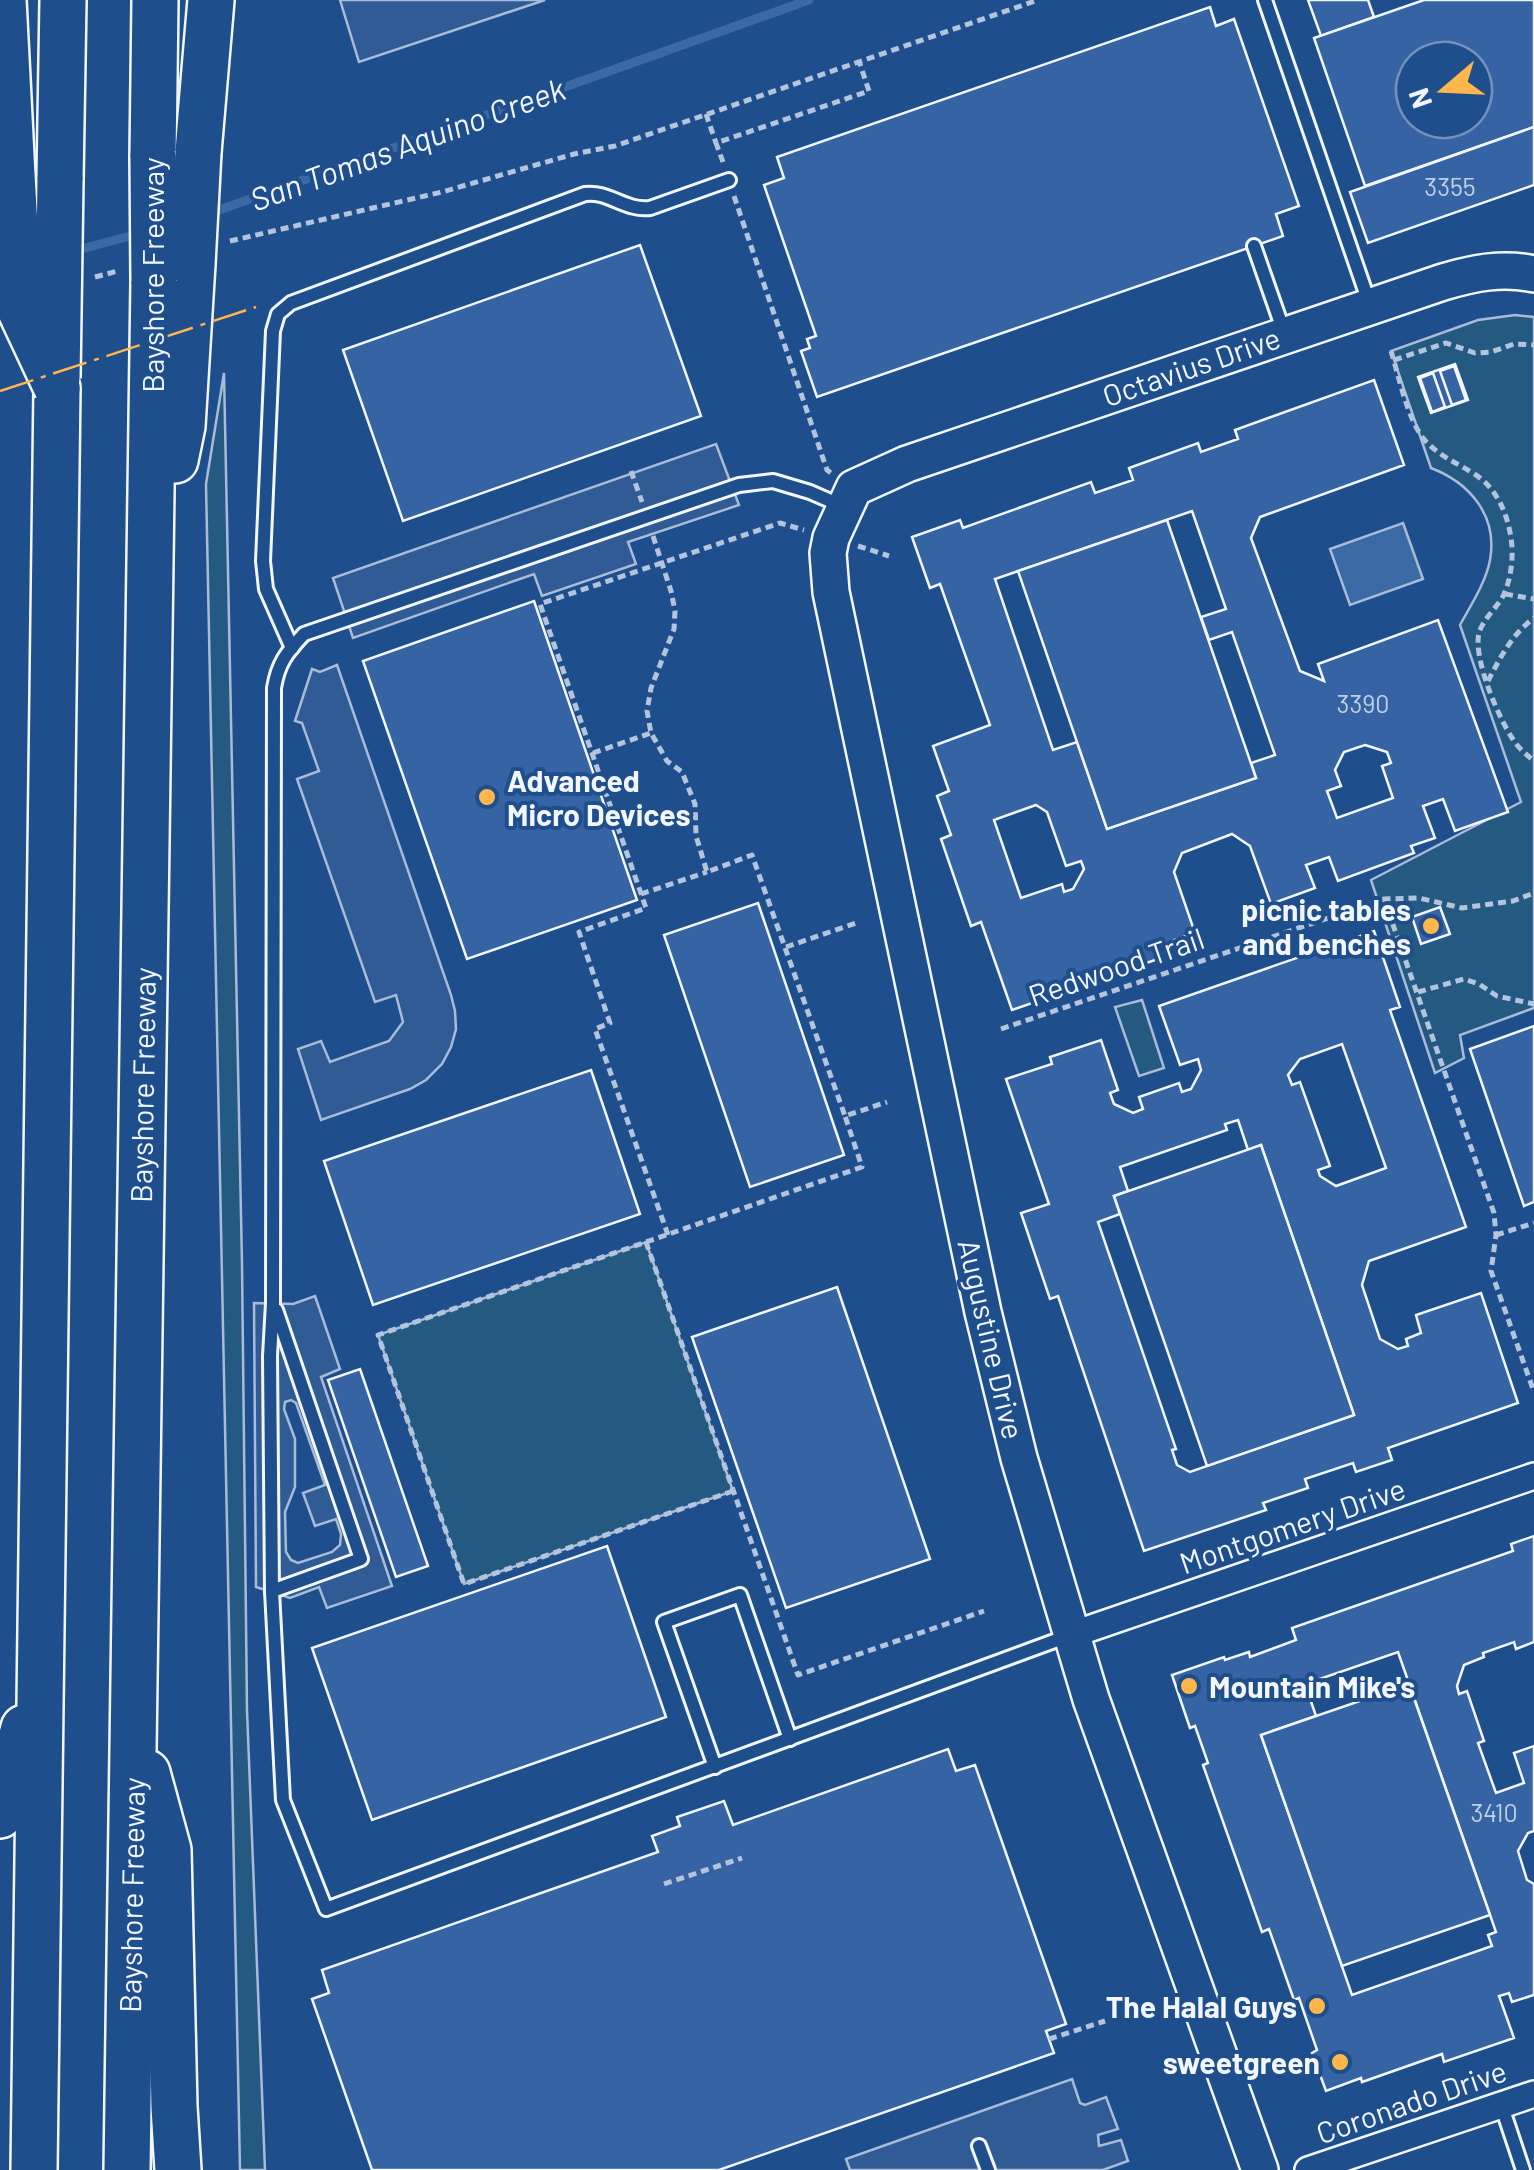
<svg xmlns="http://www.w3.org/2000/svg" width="1534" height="2170" font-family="Barlow,sans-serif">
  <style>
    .green { fill: #245a82; stroke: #a8bbd7; stroke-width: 2.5 }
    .parking { fill: #305b95; stroke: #a8bbd7; stroke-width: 2.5; fill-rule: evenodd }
    .water { fill: #3b69a3; stroke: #a8bbd7; stroke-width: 2.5 }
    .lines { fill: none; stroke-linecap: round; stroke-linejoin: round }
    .stream { stroke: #3b69a3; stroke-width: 9 }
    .building { fill: #3563a3; stroke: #f2f6ff; stroke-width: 2.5; fill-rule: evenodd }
    .lane-casing { stroke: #f2f6ff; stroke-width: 18 }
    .street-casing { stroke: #f2f6ff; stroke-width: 30 }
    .secondary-casing { stroke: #f2f6ff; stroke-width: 40 }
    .highway-casing { stroke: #f2f6ff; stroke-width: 50 }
    .path { stroke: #b3c4dc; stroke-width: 5; stroke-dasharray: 8 5; stroke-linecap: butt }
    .lane { stroke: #1f4e8c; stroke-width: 12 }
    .street { stroke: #1f4e8c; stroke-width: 25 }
    .secondary { stroke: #1f4e8c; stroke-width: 35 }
    .highway { stroke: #1f4e8c; stroke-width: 45 }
    .highway-bridge-casing { stroke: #f2f6ff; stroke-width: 50; stroke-linecap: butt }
    .highway-bridge { stroke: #1f4e8c; stroke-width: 45 }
    .power { stroke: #ffb74d; stroke-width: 2.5; stroke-dasharray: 35 8 5 8; stroke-linecap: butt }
    .poi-dot { fill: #ffb74d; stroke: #1f4e8c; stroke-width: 4 }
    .labels { text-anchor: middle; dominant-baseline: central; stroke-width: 8; stroke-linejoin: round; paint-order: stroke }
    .number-label { font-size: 25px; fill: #c3d1e8 }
    .street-label { font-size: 30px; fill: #f2f6ff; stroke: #1f4e8c }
    .poi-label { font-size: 30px; font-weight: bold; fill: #f2f6ff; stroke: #1f4e8c; text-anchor: end }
    .water-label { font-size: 32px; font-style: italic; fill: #f2f6ff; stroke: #1f4e8c }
  </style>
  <rect width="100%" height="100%" fill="#1f4e8c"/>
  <g class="green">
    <path d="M1515,315L1534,317V1008L1460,1035L1464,1058L1435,1073L1371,880L1521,802L1460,625C1471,605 1486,582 1490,560C1498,516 1470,483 1431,468L1391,351L1478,320Z"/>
    <path d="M224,373L242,1264L247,1710L265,2170H240L206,484Z"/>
    <path d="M1142,1000L1164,1068L1139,1076L1115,1007Z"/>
    <path d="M646,1242L733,1491L464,1584L378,1335Z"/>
  </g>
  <g class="parking">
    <path d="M340,0H545L359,62Z"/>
    <path d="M716,444L739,505L628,542L636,564L542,596L534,574L353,638L333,578Z"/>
    <path d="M337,665L451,995L455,1011L456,1029L451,1047L442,1064L426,1080L410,1089L321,1120L298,1049L321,1041L330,1062L389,1041L403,1022L396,995L375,1002L297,779L319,771L302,723L295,721L312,669L320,672Z"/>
    <path d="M315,1296L340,1369L321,1377L392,1586L327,1608L319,1587L290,1598L256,1587L254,1303L293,1304ZM291,1400L296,1403L325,1485L303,1493L315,1526L336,1519L341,1534L340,1545L332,1552L298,1563L291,1560L286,1552L285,1512L295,1487V1439L284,1409L285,1402Z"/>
    <path d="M1072,2079L1080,2103L1085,2105L1106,2097L1118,2129L1098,2135L1099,2146L1121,2140L1128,2161L1103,2170H850L846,2159Z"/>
  </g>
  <path class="water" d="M1403,523L1423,579L1350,605L1330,549Z"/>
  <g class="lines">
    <g class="stream">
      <path d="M208,214L809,0"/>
      <path d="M74,251L141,233"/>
    </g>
  </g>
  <g class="building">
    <path d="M1308,0H1368L1374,17L1321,36Z"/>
    <path d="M1424,0H1534V127L1365,186L1314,38ZM1414,60H1474V120H1414Z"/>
    <path d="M1210,7L1216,26L1234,19L1299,206L1276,214L1283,236L817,397L801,351L810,348L807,339L816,336L764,185L784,178L777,157Z"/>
    <path d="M1534,127V185L1368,243L1350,192Z"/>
    <path d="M640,245L701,416L403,521L343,350Z"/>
    <path d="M1455,364L1468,400L1431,413L1418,377Z"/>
    <path d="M1454,366L1466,400L1452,405L1440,371Z"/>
    <path d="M1433,373L1445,407L1432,412L1420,378Z"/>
    <path d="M1374,380L1404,465L1260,517L1251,538L1300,671L1324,681L1318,664L1438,620L1508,812L1455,831L1443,799L1423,806L1435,838L1411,846L1414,853L1338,881L1329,857L1306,865L1315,888L1271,904L1250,846L1232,834L1182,853L1174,872L1195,933L1154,947L1158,959L1012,1010L981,922L971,926L941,839L951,835L937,796L949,791L933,746L990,725L940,584L930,588L912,537L960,520L963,528L1091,482L1095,493L1133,480L1129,468L1198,443L1201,452L1238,439L1235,430ZM1192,511L1226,609L1201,617L1209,640L1232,632L1275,755L1251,763L1256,778L1107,829L1077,742L1053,750L995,579ZM1365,745L1387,752L1391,763L1382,766L1393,798L1337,818L1327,791L1341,786L1335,770L1344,752ZM1036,805L1047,812L1066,866L1081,861L1084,869L1073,889L1064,892L1062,884L1021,898L994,820Z"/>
    <path d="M1167,520L1256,778L1107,829L1018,571Z"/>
    <path d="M534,601L637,900L467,959L363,661Z"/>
    <path d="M758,903L844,1155L750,1187L664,935Z"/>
    <path d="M1440,907L1450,934L1421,944L1412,917Z"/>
    <path d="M1374,931L1400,1007L1390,1010L1466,1227L1369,1261L1362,1285L1380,1339L1398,1349L1408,1346L1406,1339L1421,1333L1416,1315L1481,1293L1518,1403L1388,1448L1392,1460L1356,1472L1353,1463L1305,1479L1308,1488L1263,1503L1266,1510L1144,1551L1058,1296L1050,1299L1021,1213L1049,1204L1006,1079L1052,1064L1050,1057L1101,1040L1118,1090L1110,1093L1114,1104L1133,1113L1143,1109L1139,1097L1179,1083L1182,1092L1191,1089L1201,1070L1198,1059L1180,1065L1159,1006ZM1342,1044L1386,1168L1336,1186L1320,1176L1318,1170L1330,1166L1300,1082L1292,1085L1288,1075L1300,1059ZM1238,1120L1248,1150L1261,1145L1354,1415L1190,1472L1177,1465L1172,1450L1176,1449L1098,1222L1120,1214L1114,1196L1128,1191L1120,1167L1227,1130L1225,1124Z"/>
    <path d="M1534,1026V1202L1524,1206L1470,1049Z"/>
    <path d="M591,1070L640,1214L373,1305L324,1161Z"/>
    <path d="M1261,1145L1354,1415L1207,1466L1114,1196Z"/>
    <path d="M837,1287L930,1559L786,1608L692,1337Z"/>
    <path d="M360,1369L428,1566L396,1577L328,1380Z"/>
    <path d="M1534,1536V1642L1516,1649L1514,1642L1483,1653L1484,1657L1464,1665L1457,1686L1459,1694L1467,1691L1484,1741L1478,1743L1496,1793L1524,1783L1514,1753L1534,1746V1831L1528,1833L1518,1851L1527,1880L1534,1884V1995L1512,2002L1509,1993L1499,1996L1514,2038L1444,2062L1442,2054L1362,2082L1361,2078L1326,2091L1312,2053L1317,2050L1299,1998L1294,2000L1269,1929L1262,1932L1203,1765L1208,1763L1195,1726L1190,1728L1172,1675L1224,1657L1225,1660L1249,1652L1250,1657L1296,1640L1292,1628L1513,1551L1511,1544ZM1398,1652L1496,1932L1488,1935L1492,1946L1352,1995L1261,1735L1316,1716L1305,1684Z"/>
    <path d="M607,1546L666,1717L372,1820L312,1648Z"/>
    <path d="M1409,1684L1490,1915L1342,1966L1261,1735Z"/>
    <path d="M948,1749L956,1771L975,1765L1066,2024L1046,2031L1054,2053L719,2170H372L312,1999L329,1993L322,1970L658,1852L652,1836L680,1826L677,1817L724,1801L733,1825Z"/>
  </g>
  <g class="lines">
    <g class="lane-casing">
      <g id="lane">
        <path d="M1265,0L1370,305"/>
        <path d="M1254,246L1284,332"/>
        <path d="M842,506L810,492L773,481L739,485L304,634C287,652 278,663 274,688L273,1303L270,1356L272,1591L283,1800L326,1909L1068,1636"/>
        <path d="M292,648L266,589L263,561L273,331L278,314L291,303L585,194C609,191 625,211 650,208L729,180"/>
        <path d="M272,1591L361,1559L276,1310"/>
        <path d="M715,1767L664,1622L740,1595L790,1739"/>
        <path d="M1501,2104L1523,2170"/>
        <path d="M979,2146L988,2170"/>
      </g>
    </g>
    <g class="street-casing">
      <g id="street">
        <path d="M1071,1635L1534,1476"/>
        <path d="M1308,2170L1534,2094"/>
      </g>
    </g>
    <g class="secondary-casing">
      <path id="secondary" d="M1260,2170L1091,1699L1019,1458L983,1312L831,592L828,553L831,538L854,488L907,464L1443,282C1474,273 1502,267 1534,274"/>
    </g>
    <g class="highway-casing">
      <g id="highway">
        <path d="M3,0L12,176"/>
        <path d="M198,152L211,0"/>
        <path d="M153,157L155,0"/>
        <path d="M60,180L63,0"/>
        <path d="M175,460L182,426L192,264"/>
        <path d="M147,1773L168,1850L174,2107L178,2170"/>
        <path d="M0,1815L24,1728"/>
        <path d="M34,2170L57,388"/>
        <path d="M127,2170L154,281"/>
      </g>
    </g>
    <g class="path">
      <path d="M706,114L716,143"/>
      <path d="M723,162L716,143L869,91L859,61"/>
      <path d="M734,196L827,470L831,473"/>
      <path d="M230,241L442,192L574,154L615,146L1038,0"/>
      <path d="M95,277L118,271"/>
      <path d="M1391,351C1399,377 1407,417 1423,438C1437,455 1455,462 1473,473C1496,487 1507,512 1511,538C1514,556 1511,582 1502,598C1495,609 1485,618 1480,630C1470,654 1501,725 1517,745C1522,751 1528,756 1534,761"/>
      <path d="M1394,360L1446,343L1475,353L1491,352L1514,344L1534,345"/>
      <path d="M631,471L642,502"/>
      <path d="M653,536L671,591L675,611L674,629L651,688L647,711L651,733L667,761L682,772L695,804L696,836L707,872L752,855L845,1116L887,1102"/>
      <path d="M858,546L889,556"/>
      <path d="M1505,594L1534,599"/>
      <path d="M1488,681C1500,658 1512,634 1534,618"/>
      <path d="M593,753L651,733"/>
      <path d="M641,894L707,872"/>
      <path d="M1384,899L1494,1213L1496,1235L1491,1271L1534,1392"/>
      <path d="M786,947L856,923"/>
      <path d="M1418,992L1464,979L1479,984L1497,996L1534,1004"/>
      <path d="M1001,1029L1384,899L1419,898L1462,908L1513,901L1534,893"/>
      <path d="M668,1235L595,1029L610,1023L579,932L646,908L540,604L780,523L804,530"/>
      <path d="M1496,1235L1534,1223"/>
      <path d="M646,1242L798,1675L984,1611"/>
      <path d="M733,1491L464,1584L378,1335L862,1167L845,1116"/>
      <path d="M664,1884L742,1858"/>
      <path d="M1049,2039L1105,2021"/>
    </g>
    <use href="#lane" class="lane"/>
    <use href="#street" class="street"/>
    <use href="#secondary" class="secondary"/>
    <use href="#highway" class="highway"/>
    <g class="highway-bridge-casing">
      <g id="highway-bridge">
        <path d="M153,157L154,281"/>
        <path d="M12,176L20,309L57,388"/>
        <path d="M192,264L198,152"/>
        <path d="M57,378L60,180"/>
      </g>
    </g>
    <use href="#highway-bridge" class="highway-bridge"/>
    <path class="power" d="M0,391L256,307"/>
  </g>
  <g class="poi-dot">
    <circle cx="487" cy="797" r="10"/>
    <circle cx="1431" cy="926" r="10"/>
    <circle cx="1189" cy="1686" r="10"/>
    <circle cx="1317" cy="2006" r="10"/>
    <circle cx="1340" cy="2062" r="10"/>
  </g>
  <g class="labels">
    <g class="number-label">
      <text x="1450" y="186">3355</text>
      <text x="1363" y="703">3390</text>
      <text x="1494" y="1812">3410</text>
    </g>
    <g class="street-label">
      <text transform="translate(152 275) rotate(-90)">Bayshore Freeway</text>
      <text transform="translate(1191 366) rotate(-19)">Octavius Drive</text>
      <text transform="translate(1116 966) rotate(-19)">Redwood Trail</text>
      <text transform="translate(142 1085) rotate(-89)">Bayshore Freeway</text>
      <text transform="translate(992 1339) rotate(77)">Augustine Drive</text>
      <text transform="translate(1292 1525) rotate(-19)">Montgomery Drive</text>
      <text transform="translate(131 1895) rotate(-89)">Bayshore Freeway</text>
      <text transform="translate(1411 2101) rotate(-19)">Coronado Drive</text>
    </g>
    <g class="poi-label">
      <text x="507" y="780" text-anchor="start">Advanced<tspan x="507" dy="34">Micro Devices</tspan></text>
      <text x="1411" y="909">picnic tables<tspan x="1411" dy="34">and benches</tspan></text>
      <text x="1209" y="1686" text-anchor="start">Mountain Mike's</text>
      <text x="1297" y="2006">The Halal Guys</text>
      <text x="1320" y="2062">sweetgreen</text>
    </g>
    <g class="water-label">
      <text transform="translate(407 143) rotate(-20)">San Tomas Aquino Creek</text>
    </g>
  </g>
  <g transform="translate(1444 90) rotate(251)"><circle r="48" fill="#1f4e8c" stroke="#7391ba" stroke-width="2.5"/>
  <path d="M0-8L18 38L0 25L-18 38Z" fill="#ffb74d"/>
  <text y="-15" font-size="28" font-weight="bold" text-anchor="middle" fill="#f2f6ff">N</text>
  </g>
</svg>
